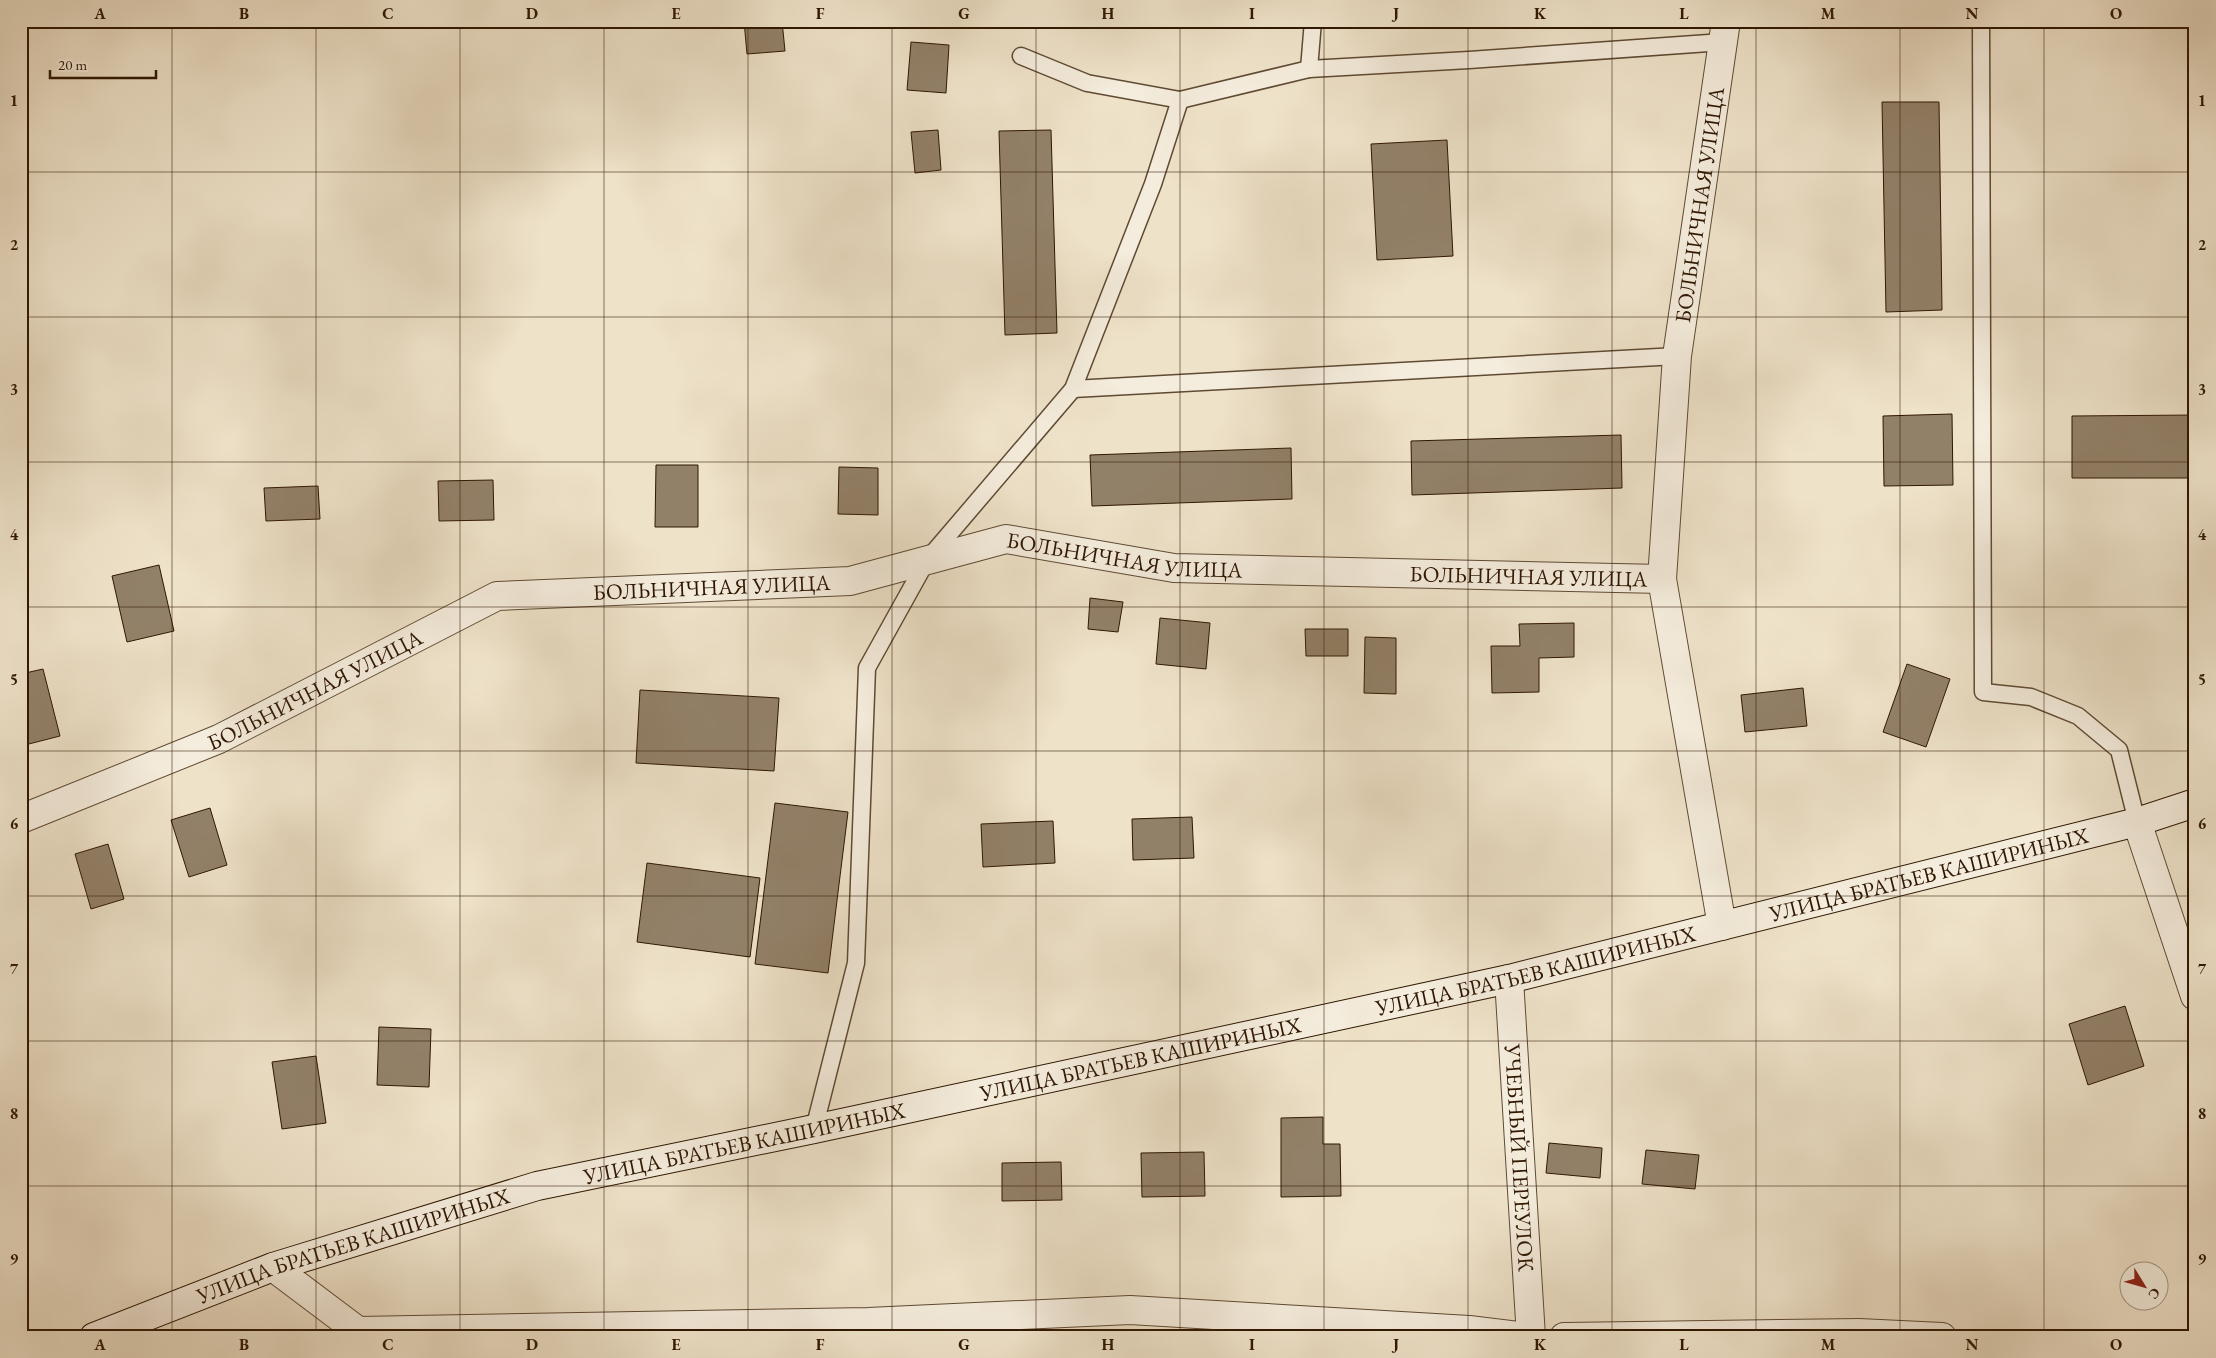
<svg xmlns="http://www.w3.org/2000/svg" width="2216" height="1358" font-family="'EB Garamond',serif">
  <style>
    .building { fill: #928169; stroke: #2f1701 }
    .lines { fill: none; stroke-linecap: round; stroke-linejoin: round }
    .lane-casing { stroke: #5f4a33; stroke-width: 19 }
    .street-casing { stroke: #5f4a33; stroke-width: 30 }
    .secondary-casing { stroke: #2f1701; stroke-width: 30 }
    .lane { stroke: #f4ecdc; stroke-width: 16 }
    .street { stroke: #f4ecdc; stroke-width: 28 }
    .secondary { stroke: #f4ecdc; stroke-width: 28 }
    .grid { fill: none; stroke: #2f1701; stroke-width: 1; stroke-opacity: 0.55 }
    .labels { text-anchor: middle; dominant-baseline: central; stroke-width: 5; stroke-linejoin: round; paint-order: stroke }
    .street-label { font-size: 22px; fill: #2f1701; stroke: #f4ecdc }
    .neatline { fill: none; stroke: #2f1701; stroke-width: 2 }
    .grid-label { font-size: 16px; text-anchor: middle; font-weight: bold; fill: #2f1701 }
  </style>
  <rect width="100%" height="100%" fill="#eee2c9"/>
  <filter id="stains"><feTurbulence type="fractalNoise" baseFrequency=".004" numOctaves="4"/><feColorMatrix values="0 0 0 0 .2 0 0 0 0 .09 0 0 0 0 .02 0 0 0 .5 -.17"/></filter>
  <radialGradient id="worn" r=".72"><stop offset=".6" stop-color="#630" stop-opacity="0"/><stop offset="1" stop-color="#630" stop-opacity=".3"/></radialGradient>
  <g class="building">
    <path d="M744,21H782L785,51L747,54Z"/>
    <path d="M1884,21H1937V22L1884,25Z"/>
    <path d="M911,42L949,45L946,93L907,90Z"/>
    <path d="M1882,102H1939L1942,310L1886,312Z"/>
    <path d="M938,130L941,170L915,173L911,132Z"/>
    <path d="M1051,130L1057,333L1005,335L999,131Z"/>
    <path d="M1447,140L1453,256L1377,260L1371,144Z"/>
    <path d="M1952,414L1953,485L1884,486L1883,416Z"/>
    <path d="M2195,415V478H2072V416Z"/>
    <path d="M1621,435L1622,488L1412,495L1411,441Z"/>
    <path d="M1291,448L1292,499L1092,506L1090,455Z"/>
    <path d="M656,465H698V527H655Z"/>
    <path d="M839,467L878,468V515L838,514Z"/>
    <path d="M493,480L494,520L439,521L438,481Z"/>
    <path d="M318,486L320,519L266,521L264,488Z"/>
    <path d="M159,565L174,631L127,642L112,576Z"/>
    <path d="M1090,598L1123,602L1118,632L1088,629Z"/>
    <path d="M1160,618L1210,623L1206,669L1156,664Z"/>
    <path d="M1574,623V657L1539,658V692L1492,693L1491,646H1520L1519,624Z"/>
    <path d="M1305,629H1348V656H1306Z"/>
    <path d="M1365,637L1396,638V694L1364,693Z"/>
    <path d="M1907,664L1950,679L1926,747L1883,732Z"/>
    <path d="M43,669L60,736L21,746V674Z"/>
    <path d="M1803,688L1807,726L1745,732L1741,695Z"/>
    <path d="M640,690L779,698L774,771L636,763Z"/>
    <path d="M775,803L848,812L828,973L755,964Z"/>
    <path d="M210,808L227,865L189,877L171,820Z"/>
    <path d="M1192,817L1194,858L1133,860L1132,819Z"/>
    <path d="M1053,821L1055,863L983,867L981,824Z"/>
    <path d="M108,844L124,899L91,909L75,854Z"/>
    <path d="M647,863L760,878L750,957L637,942Z"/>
    <path d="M2125,1006L2144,1066L2088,1085L2069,1024Z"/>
    <path d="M379,1027L431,1029L429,1087L377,1085Z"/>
    <path d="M316,1056L326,1123L282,1129L272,1062Z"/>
    <path d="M1323,1117V1144H1340L1341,1196L1281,1197V1118Z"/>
    <path d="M1549,1143L1602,1148L1600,1178L1546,1173Z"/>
    <path d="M1646,1150L1699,1155L1695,1189L1642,1184Z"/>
    <path d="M1204,1152L1205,1196L1142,1197L1141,1153Z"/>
    <path d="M21,1156L27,1187L21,1188Z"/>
    <path d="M1061,1162L1062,1200L1002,1201V1163Z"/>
  </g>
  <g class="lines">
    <g class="lane-casing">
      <g id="lane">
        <path d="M1981,21L1983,692L2031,697L2078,716L2119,750L2137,822"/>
        <path d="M1309,69L1313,21"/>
        <path d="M1180,100L1309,69L1469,60L1723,42"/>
        <path d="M1073,389L1677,356"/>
        <path d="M814,1129L856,963L867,668L927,560L1073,389L1153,184L1180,100L1087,83L1021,56"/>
      </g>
    </g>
    <g class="street-casing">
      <g id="street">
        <path d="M1662,579L1722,926"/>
        <path id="s1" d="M21,819L219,739L497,596L850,581L1006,539L1174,568L1662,579L1677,356L1726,21"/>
        <path d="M2137,822L2195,996"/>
        <path id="s2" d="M1509,979L1531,1337"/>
        <path d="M273,1267L358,1331L868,1322L1130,1310L1469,1330L1527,1337"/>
        <path d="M1564,1337L1859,1333L1942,1337"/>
      </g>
    </g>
    <g class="secondary-casing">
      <g id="secondary">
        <path id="s3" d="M94,1337L273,1267L537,1186L814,1129L1509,979L2137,822L2195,803"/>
      </g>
    </g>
    <use href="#lane" class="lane"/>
    <use href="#street" class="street"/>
    <use href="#secondary" class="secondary"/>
  </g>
  <path class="grid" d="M172,21V1337M316,21V1337M460,21V1337M604,21V1337M748,21V1337M892,21V1337M1036,21V1337M1180,21V1337M1324,21V1337M1468,21V1337M1612,21V1337M1756,21V1337M1900,21V1337M2044,21V1337M21,172H2195M21,317H2195M21,462H2195M21,607H2195M21,751H2195M21,896H2195M21,1041H2195M21,1186H2195"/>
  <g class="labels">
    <g class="street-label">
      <text stroke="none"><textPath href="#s1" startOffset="2076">БОЛЬНИЧНАЯ УЛИЦА</textPath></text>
      <text stroke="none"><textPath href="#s1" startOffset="1161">БОЛЬНИЧНАЯ УЛИЦА</textPath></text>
      <text stroke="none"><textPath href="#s1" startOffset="1566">БОЛЬНИЧНАЯ УЛИЦА</textPath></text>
      <text stroke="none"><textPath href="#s1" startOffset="741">БОЛЬНИЧНАЯ УЛИЦА</textPath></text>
      <text stroke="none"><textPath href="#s1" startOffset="321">БОЛЬНИЧНАЯ УЛИЦА</textPath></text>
      <text stroke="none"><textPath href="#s3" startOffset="1895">УЛИЦА БРАТЬЕВ КАШИРИНЫХ</textPath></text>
      <text stroke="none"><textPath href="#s3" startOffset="1490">УЛИЦА БРАТЬЕВ КАШИРИНЫХ</textPath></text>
      <text stroke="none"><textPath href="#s3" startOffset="1085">УЛИЦА БРАТЬЕВ КАШИРИНЫХ</textPath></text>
      <text stroke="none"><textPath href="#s3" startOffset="680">УЛИЦА БРАТЬЕВ КАШИРИНЫХ</textPath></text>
      <text stroke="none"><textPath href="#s2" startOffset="179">УЧЕБНЫЙ ПЕРЕУЛОК</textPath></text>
      <text stroke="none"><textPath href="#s3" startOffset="275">УЛИЦА БРАТЬЕВ КАШИРИНЫХ</textPath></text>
    </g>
  </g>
  <rect width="2216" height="1358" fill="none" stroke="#eee2c9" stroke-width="55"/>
  <g transform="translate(2144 1286) rotate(127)"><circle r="24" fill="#f4ecdc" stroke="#a59784"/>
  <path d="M0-4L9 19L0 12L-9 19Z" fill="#8f2418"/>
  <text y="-8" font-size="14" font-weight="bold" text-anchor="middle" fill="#2f1701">С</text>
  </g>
  <path d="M50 70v8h106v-8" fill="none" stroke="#2f1701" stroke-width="2.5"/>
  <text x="58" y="70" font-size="15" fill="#2f1701" stroke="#f4ecdc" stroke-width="4" paint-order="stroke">20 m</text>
  <rect x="28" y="28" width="2160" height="1302" class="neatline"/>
  <g class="grid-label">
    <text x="100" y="19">A</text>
    <text x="244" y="19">B</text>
    <text x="388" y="19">C</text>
    <text x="532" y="19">D</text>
    <text x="676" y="19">E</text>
    <text x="820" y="19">F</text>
    <text x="964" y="19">G</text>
    <text x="1108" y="19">H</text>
    <text x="1252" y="19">I</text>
    <text x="1396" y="19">J</text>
    <text x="1540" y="19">K</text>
    <text x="1684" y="19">L</text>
    <text x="1828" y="19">M</text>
    <text x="1972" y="19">N</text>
    <text x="2116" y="19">O</text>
    <text x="14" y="106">1</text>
    <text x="2202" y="106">1</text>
    <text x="14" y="250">2</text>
    <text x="2202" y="250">2</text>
    <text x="14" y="395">3</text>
    <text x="2202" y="395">3</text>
    <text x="14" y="540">4</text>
    <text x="2202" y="540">4</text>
    <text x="14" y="685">5</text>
    <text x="2202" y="685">5</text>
    <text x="14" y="829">6</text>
    <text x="2202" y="829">6</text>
    <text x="14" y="974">7</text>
    <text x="2202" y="974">7</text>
    <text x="14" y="1119">8</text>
    <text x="2202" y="1119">8</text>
    <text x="14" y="1264">9</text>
    <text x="2202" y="1264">9</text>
    <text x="100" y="1350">A</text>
    <text x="244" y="1350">B</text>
    <text x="388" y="1350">C</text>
    <text x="532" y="1350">D</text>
    <text x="676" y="1350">E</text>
    <text x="820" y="1350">F</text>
    <text x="964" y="1350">G</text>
    <text x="1108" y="1350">H</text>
    <text x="1252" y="1350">I</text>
    <text x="1396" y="1350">J</text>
    <text x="1540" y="1350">K</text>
    <text x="1684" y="1350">L</text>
    <text x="1828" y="1350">M</text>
    <text x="1972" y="1350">N</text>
    <text x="2116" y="1350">O</text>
  </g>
  <rect width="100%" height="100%" filter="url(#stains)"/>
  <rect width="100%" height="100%" fill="url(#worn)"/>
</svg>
